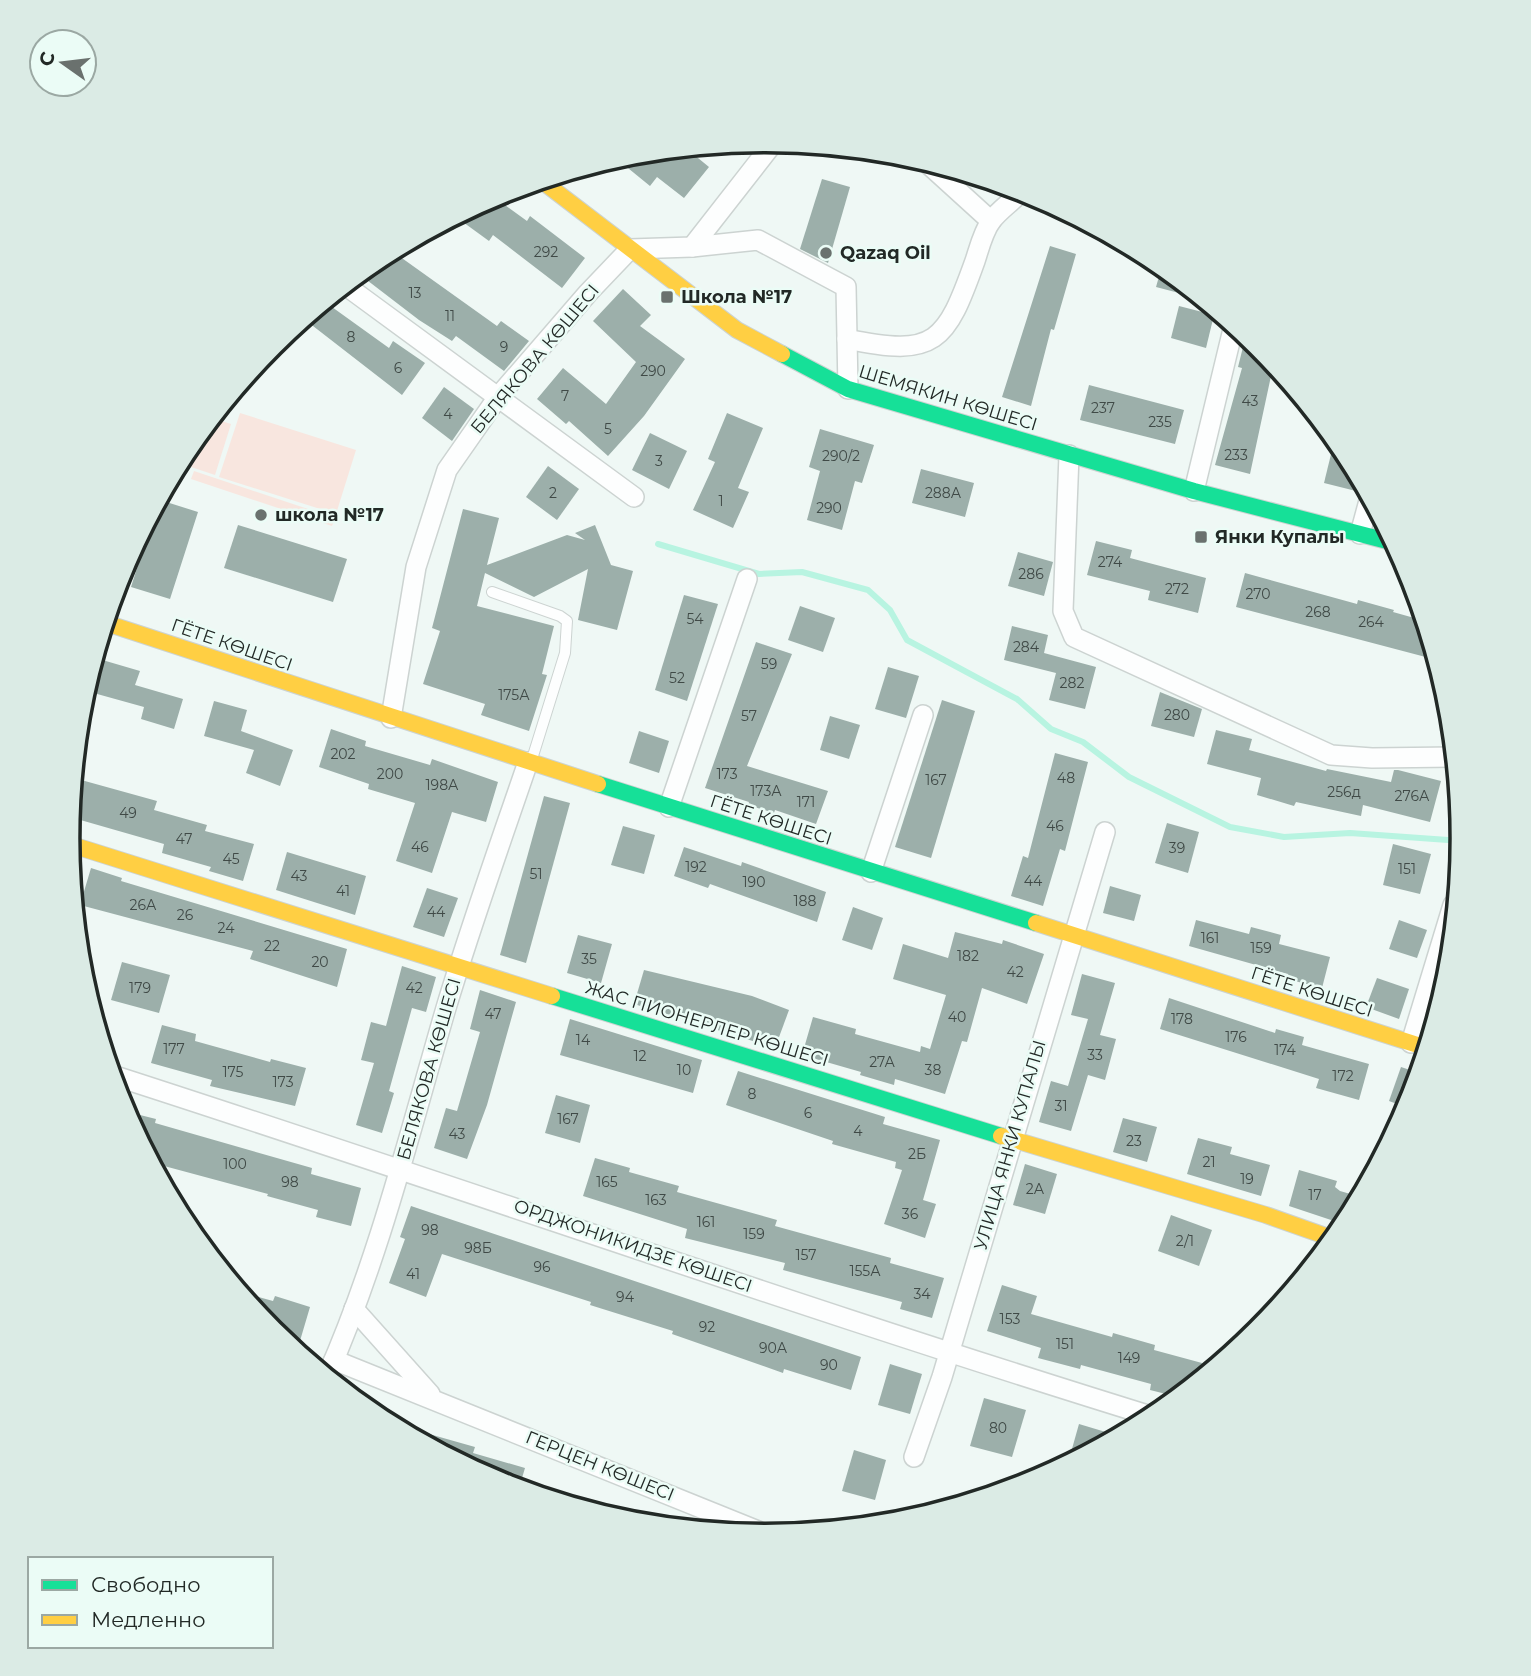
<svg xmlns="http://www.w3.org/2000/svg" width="1531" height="1676" font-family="Montserrat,sans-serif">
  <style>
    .green { fill: #f8e6df }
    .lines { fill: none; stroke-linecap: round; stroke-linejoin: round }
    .stream { stroke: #b8f4e1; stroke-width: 6 }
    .building { fill: #9cafaa }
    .lane-casing { stroke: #ccd3d1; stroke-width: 12 }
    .street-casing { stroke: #ccd3d1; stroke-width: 22 }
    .fast-casing { stroke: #ccd3d1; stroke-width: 18 }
    .slow-casing { stroke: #ccd3d1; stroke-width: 18 }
    .lane { stroke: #fdfefe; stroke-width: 10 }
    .street { stroke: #fdfefe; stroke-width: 19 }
    .fast { stroke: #16e098; stroke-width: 16 }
    .slow { stroke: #ffcf43; stroke-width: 16 }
    .poi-dot { fill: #6a716e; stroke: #ebfcf6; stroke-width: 2.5 }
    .labels { text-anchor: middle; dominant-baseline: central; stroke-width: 5; stroke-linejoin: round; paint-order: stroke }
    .number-label { font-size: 14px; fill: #404a47 }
    .poi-label { font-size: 18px; font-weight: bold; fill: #222926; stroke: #ebfcf6; text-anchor: start }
    .street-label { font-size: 18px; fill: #222926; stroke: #ebfcf6 }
    .rim { fill: none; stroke: #222926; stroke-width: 3.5 }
  </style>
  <rect width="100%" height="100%" fill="#eff8f5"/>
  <g class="green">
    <path d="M240,413L356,450L336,514L219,477Z"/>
    <path d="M212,418L231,424L215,475L179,463Z"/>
    <path d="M194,471L335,518L332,526L191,479Z"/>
  </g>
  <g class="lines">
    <path class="stream" d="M658,544L759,574L802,572L868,590L890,610L907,640L1017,699L1051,729L1083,742L1129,777L1230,827L1284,837L1350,833L1462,841"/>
  </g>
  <g class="building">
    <path d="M687,149L709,167L684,198L657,177L650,186L623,164L631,154L671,150L680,157Z"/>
    <path d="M822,179L850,187L828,263L800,249Z"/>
    <path d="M494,197L527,221L530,216L585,258L562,288L493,235L489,241L456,217Z"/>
    <path d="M1050,246L1076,254L1054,330L1051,329L1031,406L1002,397Z"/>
    <path d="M392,251L497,326L501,321L529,341L504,371L456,336L452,341L419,320L359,274Z"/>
    <path d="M1162,266L1165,268L1202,299L1156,287Z"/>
    <path d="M623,289L651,315L640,326L685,359L644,416L608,456L569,421L566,424L537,399L563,368L606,404L636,362L593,321Z"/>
    <path d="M325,302L389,348L393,341L425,363L402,395L304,319Z"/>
    <path d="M1179,306L1214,315L1206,348L1171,338Z"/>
    <path d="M1246,335L1287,380L1271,376L1250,474L1215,465L1242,368L1238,367Z"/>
    <path d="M1089,385L1184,410L1175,444L1080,420Z"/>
    <path d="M444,387L474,409L452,441L422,418Z"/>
    <path d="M727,413L763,428L738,488L749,492L733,528L693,510L715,462L708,459Z"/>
    <path d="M820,429L874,445L862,483L855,481L842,530L807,520L820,471L809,467Z"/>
    <path d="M650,433L687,451L669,489L632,470Z"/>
    <path d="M1333,446L1344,449L1359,477L1356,491L1324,483Z"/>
    <path d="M548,466L579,489L557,520L526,497Z"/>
    <path d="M921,469L974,483L965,517L912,503Z"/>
    <path d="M160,500L198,512L170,599L131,587L146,540L139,538Z"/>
    <path d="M463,509L499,518L487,565L567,535L585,540L575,533L595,525L611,565L633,571L617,630L578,620L588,569L534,597L485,573L477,606L554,626L542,674L547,675L529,731L481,715L485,704L423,684L440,631L432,628Z"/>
    <path d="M238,525L347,559L333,602L224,568Z"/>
    <path d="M1096,541L1132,550L1130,558L1206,578L1198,613L1148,600L1150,591L1087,575Z"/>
    <path d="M1018,552L1053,562L1044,596L1008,586Z"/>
    <path d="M1245,573L1357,604L1358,600L1394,610L1393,612L1425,621L1437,660L1236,607Z"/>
    <path d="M684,595L718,604L687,701L655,690Z"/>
    <path d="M800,606L835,618L823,652L788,640Z"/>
    <path d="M1012,626L1048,635L1044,653L1096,667L1085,709L1049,700L1056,673L1004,660Z"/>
    <path d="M756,642L792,654L747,766L828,791L816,824L775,810L774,813L748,805L749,802L705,788Z"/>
    <path d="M99,659L140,671L135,685L183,699L174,729L141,719L144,707L90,692Z"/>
    <path d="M888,667L919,676L906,718L875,709Z"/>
    <path d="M1160,692L1202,709L1194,737L1151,726Z"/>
    <path d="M942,700L975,711L931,858L895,847Z"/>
    <path d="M214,701L247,710L241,731L293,750L280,786L246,773L254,750L204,736Z"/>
    <path d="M830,716L860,725L849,759L820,750Z"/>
    <path d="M331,729L366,741L365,746L430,765L432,759L498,782L486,822L452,812L432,873L396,861L415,803L368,789L369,784L319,767Z"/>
    <path d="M1216,730L1252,739L1249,750L1326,771L1327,769L1391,782L1394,770H1398L1441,781L1430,822L1363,805L1361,816L1296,802L1294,806L1257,795L1261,778L1207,764Z"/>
    <path d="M639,731L669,741L659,773L629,763Z"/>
    <path d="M1055,753L1088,762L1065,851L1060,849L1043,906L1011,896L1023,856L1028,858Z"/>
    <path d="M74,778L157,801L154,810L207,825L205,831L254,844L243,881L209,871L211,867L162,853L164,844L70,817Z"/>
    <path d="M544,796L570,803L526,963L500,955Z"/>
    <path d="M1167,823L1199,832L1188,873L1155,863Z"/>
    <path d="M623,826L655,835L644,874L611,865Z"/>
    <path d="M1393,844L1431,854L1420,894L1383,885Z"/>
    <path d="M684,847L741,866L742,862L826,892L817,922L710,884L708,888L674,876Z"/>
    <path d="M287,852L366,876L355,915L276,890Z"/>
    <path d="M91,868L122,878L121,881L347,949L337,987L250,959L253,951L80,905Z"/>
    <path d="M1110,886L1141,895L1134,921L1103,913Z"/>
    <path d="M427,888L458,898L444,937L413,927Z"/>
    <path d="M853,907L883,918L872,950L842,940Z"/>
    <path d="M1196,920L1249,934L1251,927L1281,935L1279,944L1330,957L1322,988L1287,979L1288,974L1189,946Z"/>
    <path d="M1399,920L1427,930L1417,958L1389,949Z"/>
    <path d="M955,932L1002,944L1003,940L1044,954L1027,1004L982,988L967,1042L962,1041L945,1094L895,1079L894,1085L860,1075L861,1072L802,1055L813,1017L856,1029L855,1034L920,1052L921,1046L930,1049L946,995L893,979L903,944L948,958Z"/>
    <path d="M578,935L612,944L601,983L567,973Z"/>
    <path d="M122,962L170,975L159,1013L111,1000Z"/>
    <path d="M402,966L436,977L426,1012L412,1008L389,1091L394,1093L382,1133L356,1125L374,1063L361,1060L371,1022L386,1026Z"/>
    <path d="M644,970L752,996L789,1010L775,1048L634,1004Z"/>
    <path d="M1082,974L1115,983L1100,1035L1116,1039L1105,1080L1088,1075L1071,1131L1039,1122L1051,1081L1068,1086L1088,1019L1071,1015Z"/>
    <path d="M1377,978L1409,989L1399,1019L1366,1007Z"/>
    <path d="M480,990L516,1002L487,1105L467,1159L434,1148L446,1108L457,1111L480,1032L470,1029Z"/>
    <path d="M1169,998L1275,1033L1276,1029L1304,1037L1302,1045L1369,1064L1359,1100L1316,1088L1319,1079L1160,1029Z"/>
    <path d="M570,1019L702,1060L693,1093L560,1055Z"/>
    <path d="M162,1025L196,1034L195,1041L270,1062L271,1059L306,1068L295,1106L210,1086L212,1080L151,1063Z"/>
    <path d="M1401,1067L1419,1073L1408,1108L1389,1101Z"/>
    <path d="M738,1071L885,1117L883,1124L940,1140L923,1200L936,1204L925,1238L884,1224L902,1170L895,1168L896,1162L832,1144L833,1141L726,1105Z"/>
    <path d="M556,1095L590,1105L580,1143L545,1133Z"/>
    <path d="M124,1111L156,1119L155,1123L312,1168L311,1174L361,1188L351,1226L316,1217L318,1210L267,1196L268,1194L153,1163Z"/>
    <path d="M1123,1118L1157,1127L1147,1162L1113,1152Z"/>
    <path d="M1198,1138L1232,1147L1230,1154L1270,1165L1261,1196L1187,1174Z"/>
    <path d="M595,1158L630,1168L629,1172L679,1186L677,1192L777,1220L775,1226L891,1258L890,1263L944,1278L932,1318L900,1309L902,1302L783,1270L785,1263L685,1238L687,1229L583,1196Z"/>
    <path d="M1025,1164L1057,1174L1045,1214L1013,1205Z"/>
    <path d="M1299,1170L1337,1181L1335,1187L1340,1191L1361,1197L1346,1225L1289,1206Z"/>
    <path d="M411,1206L861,1357L851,1390L784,1369L783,1373L672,1334L673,1331L590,1305L591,1302L442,1254L426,1297L389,1283L405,1239L400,1237Z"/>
    <path d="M1171,1215L1212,1230L1199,1266L1158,1251Z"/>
    <path d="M1002,1285L1037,1296L1031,1314L1112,1337L1113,1333L1155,1345L1154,1350L1202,1363L1197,1382L1178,1397L1150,1390L1151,1384L1081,1365L1080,1369L1038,1358L1041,1348L987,1331Z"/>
    <path d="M240,1292L273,1301L275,1296L310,1307L297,1351L272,1331Z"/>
    <path d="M890,1364L922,1374L910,1414L878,1405Z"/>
    <path d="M984,1398L1026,1410L1012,1457L970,1446Z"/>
    <path d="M1079,1424L1119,1436L1068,1463Z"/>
    <path d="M415,1430L475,1447L473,1453L525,1468L519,1488L498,1482L412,1436Z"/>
    <path d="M854,1450L886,1460L875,1500L842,1491Z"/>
  </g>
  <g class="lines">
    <g class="lane-casing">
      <path id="lane" d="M492,592L560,616L567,621L565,653L532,759"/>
    </g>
    <g class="street-casing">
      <g id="street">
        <path d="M925,161L991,221"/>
        <path d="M692,247L774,142"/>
        <path d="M345,285L634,497"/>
        <path d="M847,339C936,358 946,342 975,261C979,249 983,232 991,221C999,210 1013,201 1022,191"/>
        <path d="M1069,455L1063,611L1074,637L1331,755L1372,758L1455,757"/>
        <path d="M1194,491L1234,325"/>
        <path d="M1360,534L1370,497"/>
        <path d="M391,718L416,567L447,470L498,397L588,293L630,249L692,247L758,240L846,287L848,389"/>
        <path d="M669,807L747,579"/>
        <path d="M871,872L923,715"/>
        <path d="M1411,1043L1453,905"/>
        <path d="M112,1075C460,1187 804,1309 1154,1417"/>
        <path d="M354,1309L430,1394"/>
        <path d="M334,1360L768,1535"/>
        <path d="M327,1376C379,1259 410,1131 446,1008C471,925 500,844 528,762"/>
        <path d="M914,1457L942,1377L1105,832"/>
      </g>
    </g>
    <g class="fast-casing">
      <g id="fast">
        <path d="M782,354L848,389L1194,491L1395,543"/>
        <path d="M598,784L1036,923"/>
        <path d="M552,996L1001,1136"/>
      </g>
    </g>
    <g class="slow-casing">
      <g id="slow">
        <path d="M542,181L737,330L782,354"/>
        <path d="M106,623L598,784"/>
        <path d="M69,844L552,996"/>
        <path d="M1036,923L1427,1048"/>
        <path d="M1001,1136L1266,1215L1334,1239"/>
      </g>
    </g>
    <use href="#lane" class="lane"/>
    <use href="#street" class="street"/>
    <use href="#fast" class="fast"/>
    <use href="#slow" class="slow"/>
  </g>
  <g class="poi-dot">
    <circle cx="826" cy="253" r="7"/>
    <rect x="660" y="290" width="14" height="14" rx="3.5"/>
    <circle cx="261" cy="515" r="7"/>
    <rect x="1194" y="530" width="14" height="14" rx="3.5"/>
  </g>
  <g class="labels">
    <g class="number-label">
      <text x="546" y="252">292</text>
      <text x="415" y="293">13</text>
      <text x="450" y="316">11</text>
      <text x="351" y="337">8</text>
      <text x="504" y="347">9</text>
      <text x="398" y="368">6</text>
      <text x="653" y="371">290</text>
      <text x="565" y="396">7</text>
      <text x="1250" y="401">43</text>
      <text x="1103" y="408">237</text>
      <text x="448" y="414">4</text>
      <text x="1160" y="422">235</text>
      <text x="608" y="429">5</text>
      <text x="1236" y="455">233</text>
      <text x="841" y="456">290/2</text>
      <text x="659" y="461">3</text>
      <text x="553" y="493">2</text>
      <text x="943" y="493">288А</text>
      <text x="721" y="501">1</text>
      <text x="829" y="508">290</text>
      <text x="1110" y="562">274</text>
      <text x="1031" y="574">286</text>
      <text x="1177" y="589">272</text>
      <text x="1258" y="594">270</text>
      <text x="1318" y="612">268</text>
      <text x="695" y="619">54</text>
      <text x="1371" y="622">264</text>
      <text x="1026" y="647">284</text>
      <text x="769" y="664">59</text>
      <text x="677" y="678">52</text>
      <text x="1072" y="683">282</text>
      <text x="514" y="695">175А</text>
      <text x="1177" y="715">280</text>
      <text x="749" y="716">57</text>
      <text x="343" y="754">202</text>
      <text x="390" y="774">200</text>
      <text x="727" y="774">173</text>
      <text x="1066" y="778">48</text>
      <text x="936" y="780">167</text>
      <text x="442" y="785">198А</text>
      <text x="766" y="791">173А</text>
      <text x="1344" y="792">256д</text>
      <text x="1412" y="796">276А</text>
      <text x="806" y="802">171</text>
      <text x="128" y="813">49</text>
      <text x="1055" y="826">46</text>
      <text x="184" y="839">47</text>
      <text x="420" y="847">46</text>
      <text x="1177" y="848">39</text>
      <text x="231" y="859">45</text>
      <text x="696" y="867">192</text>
      <text x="1407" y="869">151</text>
      <text x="536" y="874">51</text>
      <text x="299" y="876">43</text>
      <text x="1033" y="881">44</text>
      <text x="754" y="882">190</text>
      <text x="343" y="891">41</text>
      <text x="805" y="901">188</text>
      <text x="143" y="905">26А</text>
      <text x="436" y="912">44</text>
      <text x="185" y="915">26</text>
      <text x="226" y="928">24</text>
      <text x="1210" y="938">161</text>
      <text x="272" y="946">22</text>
      <text x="1261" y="948">159</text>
      <text x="968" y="956">182</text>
      <text x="589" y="959">35</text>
      <text x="320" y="962">20</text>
      <text x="1015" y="972">42</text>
      <text x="140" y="988">179</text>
      <text x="414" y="988">42</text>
      <text x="493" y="1014">47</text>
      <text x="957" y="1017">40</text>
      <text x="1182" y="1019">178</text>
      <text x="1236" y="1037">176</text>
      <text x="583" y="1040">14</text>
      <text x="174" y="1049">177</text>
      <text x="1285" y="1050">174</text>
      <text x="1095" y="1055">33</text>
      <text x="640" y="1056">12</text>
      <text x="882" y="1062">27А</text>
      <text x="684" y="1070">10</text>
      <text x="933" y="1070">38</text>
      <text x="233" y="1072">175</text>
      <text x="1343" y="1076">172</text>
      <text x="283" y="1082">173</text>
      <text x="752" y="1094">8</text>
      <text x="1061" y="1106">31</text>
      <text x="808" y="1113">6</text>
      <text x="568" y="1119">167</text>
      <text x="858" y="1131">4</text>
      <text x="457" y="1134">43</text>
      <text x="1134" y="1141">23</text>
      <text x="917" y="1154">2Б</text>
      <text x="1209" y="1162">21</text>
      <text x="235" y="1164">100</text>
      <text x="1247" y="1179">19</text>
      <text x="290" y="1182">98</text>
      <text x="607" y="1182">165</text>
      <text x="1035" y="1189">2А</text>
      <text x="1315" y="1195">17</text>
      <text x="656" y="1200">163</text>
      <text x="910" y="1214">36</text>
      <text x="706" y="1222">161</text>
      <text x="430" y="1230">98</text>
      <text x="754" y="1234">159</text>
      <text x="1185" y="1241">2/1</text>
      <text x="478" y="1248">98Б</text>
      <text x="806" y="1255">157</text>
      <text x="542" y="1267">96</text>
      <text x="865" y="1271">155А</text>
      <text x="413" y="1274">41</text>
      <text x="922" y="1294">34</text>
      <text x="625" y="1297">94</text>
      <text x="1010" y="1319">153</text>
      <text x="707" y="1327">92</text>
      <text x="1065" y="1344">151</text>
      <text x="773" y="1348">90А</text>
      <text x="1129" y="1358">149</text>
      <text x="829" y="1365">90</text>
      <text x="998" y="1428">80</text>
    </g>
    <g class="poi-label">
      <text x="840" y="253">Qazaq Oil</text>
      <text x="681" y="297">Школа №17</text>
      <text x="275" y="515">школа №17</text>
      <text x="1215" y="537">Янки Купалы</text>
    </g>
    <g class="street-label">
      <text transform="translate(535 359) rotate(-50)">БЕЛЯКОВА КӨШЕСІ</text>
      <text transform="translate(948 398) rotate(17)">ШЕМЯКИН КӨШЕСІ</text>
      <text transform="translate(232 645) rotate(19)">ГЁТЕ КӨШЕСІ</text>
      <text transform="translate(771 820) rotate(18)">ГЁТЕ КӨШЕСІ</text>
      <text transform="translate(1312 992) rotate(18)">ГЁТЕ КӨШЕСІ</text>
      <text transform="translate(707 1024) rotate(17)">ЖАС ПИОНЕРЛЕР КӨШЕСІ</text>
      <text transform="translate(429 1069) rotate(-74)">БЕЛЯКОВА КӨШЕСІ</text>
      <text transform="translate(1010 1145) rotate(-74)">УЛИЦА ЯНКИ КУПАЛЫ</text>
      <text transform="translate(633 1246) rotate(19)">ОРДЖОНИКИДЗЕ КӨШЕСІ</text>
      <text transform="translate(600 1466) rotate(22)">ГЕРЦЕН КӨШЕСІ</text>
    </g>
  </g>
  <path d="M0 0H1531V1676H0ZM80 838a685 685 0 1 1 1370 0a685 685 0 1 1-1370 0Z" fill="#dbebe5" fill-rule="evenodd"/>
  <path class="rim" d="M80 838a685 685 0 1 1 1370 0a685 685 0 1 1-1370 0Z"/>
  <rect x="28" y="1557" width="245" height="91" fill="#ebfcf6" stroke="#9ba8a3" stroke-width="2"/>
  <rect x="42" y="1580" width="35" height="10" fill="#16e098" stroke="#9ba8a3" stroke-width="2"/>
  <text x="91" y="1592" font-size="21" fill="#222926">Свободно</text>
  <rect x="42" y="1615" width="35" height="10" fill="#ffcf43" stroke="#9ba8a3" stroke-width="2"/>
  <text x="91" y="1627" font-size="21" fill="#222926">Медленно</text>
  <g transform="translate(63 63) rotate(284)"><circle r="33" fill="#ebfcf6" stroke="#9ba8a3" stroke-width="2"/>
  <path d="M0-5L12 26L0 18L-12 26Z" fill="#6a716e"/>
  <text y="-10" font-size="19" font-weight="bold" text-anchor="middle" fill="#222926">С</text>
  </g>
</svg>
